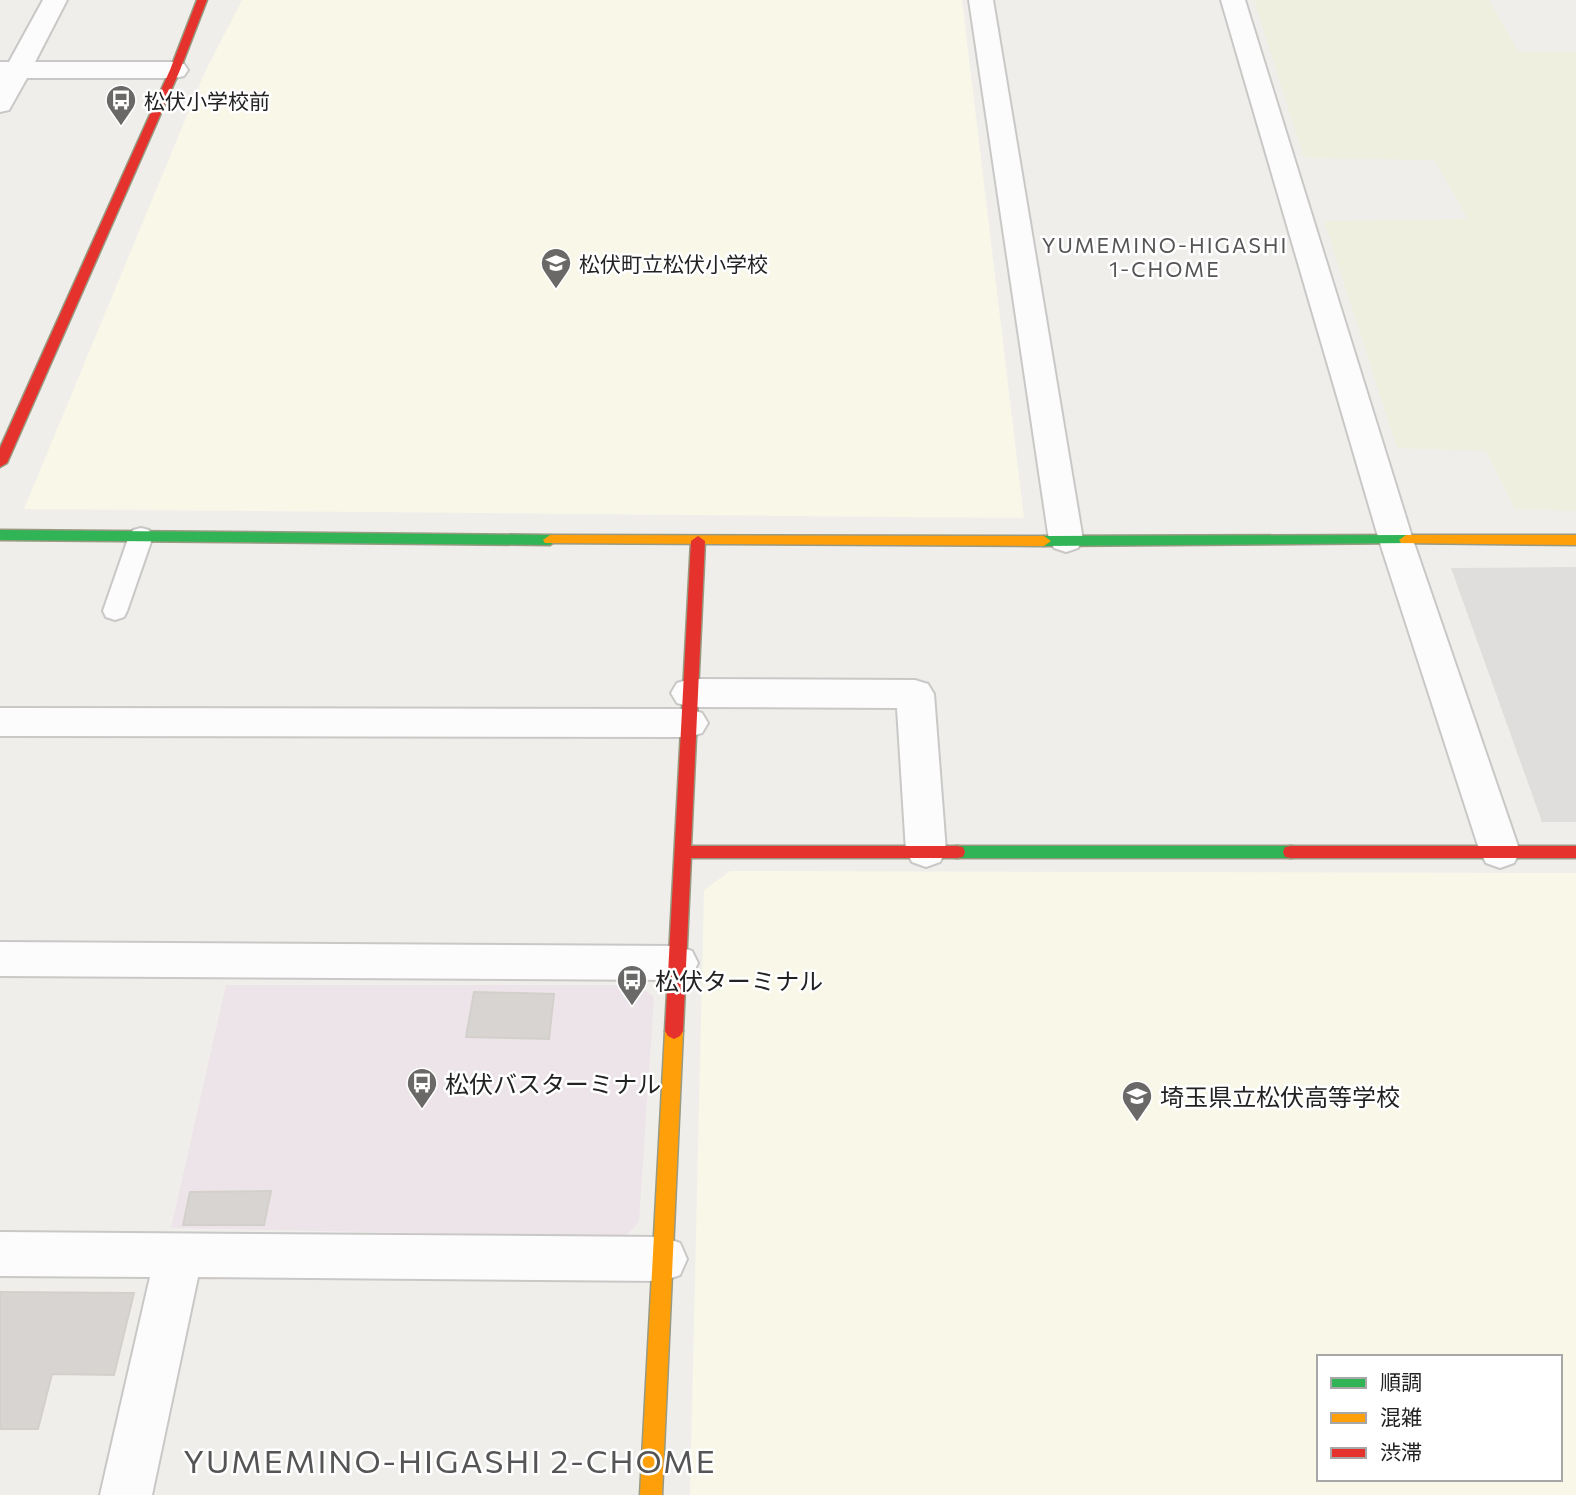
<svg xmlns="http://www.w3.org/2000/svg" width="1576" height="1495" font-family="Commissioner,'Noto Sans JP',sans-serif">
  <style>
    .residential { fill: #dfdedc }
    .industrial { fill: #ede4e9 }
    .education { fill: #f8f7e8; fill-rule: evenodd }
    .farmland { fill: #efefdf }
    .building { fill: #d7d4d2; stroke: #d3d0cc; stroke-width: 2 }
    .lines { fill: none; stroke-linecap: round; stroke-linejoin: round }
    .lane-casing { stroke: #c9c8c7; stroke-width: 4 }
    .street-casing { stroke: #c9c8c7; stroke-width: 4 }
    .fast-casing { stroke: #999a82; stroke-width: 3 }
    .slow-casing { stroke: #999a82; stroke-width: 3 }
    .jam-casing { stroke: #999a82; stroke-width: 3 }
    .lane { fill: #fdfcfc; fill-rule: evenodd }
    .street { fill: #fdfcfc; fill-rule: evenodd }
    .fast { fill: #30b455; fill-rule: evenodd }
    .slow { fill: #ff9f0a; fill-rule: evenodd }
    .jam { fill: #e5322d; fill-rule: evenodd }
    .labels { text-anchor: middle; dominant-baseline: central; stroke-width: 5; stroke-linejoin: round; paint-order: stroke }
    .far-poi-label { font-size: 21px; fill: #222; stroke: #fff; text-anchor: start }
    .far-neighbourhood-label { font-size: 21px; letter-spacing: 2px; fill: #555; stroke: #fff }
    .poi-label { font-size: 24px; fill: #222; stroke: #fff; text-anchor: start }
    .near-neighbourhood-label { font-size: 32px; letter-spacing: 2px; fill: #555; stroke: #fff }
  </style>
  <rect width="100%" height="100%" fill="#f0eeeb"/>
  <path class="residential" d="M1576,567V822H1542L1451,568Z"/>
  <path class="industrial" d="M226,985H639L654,997L639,1222L625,1237L171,1228Z"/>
  <g class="education">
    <path d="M242,0H962L1024,518L24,509L205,72Z"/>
    <path d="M730,871L1576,873V1495H690L704,890ZM1319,1357H1560V1479H1319Z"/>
  </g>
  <path class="farmland" d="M1254,0H1489L1519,52H1576V511L1515,509L1486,451L1397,448L1324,221L1468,219L1434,160L1304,158Z"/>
  <g class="building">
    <path d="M474,992L554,994L549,1039L466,1037Z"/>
    <path d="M271,1191L264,1225H183L190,1192Z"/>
    <path d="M0,1292L134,1293L114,1375L52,1374L38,1429H0Z"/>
  </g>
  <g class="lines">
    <g class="lane-casing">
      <path id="lane" d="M141,528L149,530L153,536L127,611L124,617L115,620L106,617L103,611L129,536L133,530Z"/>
    </g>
    <g class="street-casing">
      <g id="street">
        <path d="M43,0H67L35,62H175L184,64L188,70L184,76L175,78H27L9,110L0,112V62H9Z"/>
        <path d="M969,0H993L1083,540L1078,548L1066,552L1054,548L1049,540Z"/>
        <path d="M1221,0H1245L1413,540L1520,852L1514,863L1500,868L1486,863L1480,852L1379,540Z"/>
        <path d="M690,679L915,680L928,684L934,694L946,851L940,862L926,867L912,862L906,851L897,708L690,707L677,703L671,693L677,683Z"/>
        <path d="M0,708L689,709L702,713L708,723L702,733L689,737L0,736Z"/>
        <path d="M0,942L677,946L692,951L698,963L692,975L677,980L0,976Z"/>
        <path d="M0,1232L663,1237L680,1243L687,1259L680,1275L663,1281L198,1277L152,1495H100L150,1277L0,1276Z"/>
      </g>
    </g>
    <g class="fast-casing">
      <g id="fast">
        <path d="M0,530L550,535L557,540L550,545L0,540Z"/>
        <path d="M1406,535L1413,540L1411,543L1044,546L1037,541L1044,536Z"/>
        <path d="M957,846H1291L1297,847L1299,852L1297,857L1291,858H957L951,857L949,852L951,847Z"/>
      </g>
    </g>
    <g class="slow-casing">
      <g id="slow">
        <path d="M550,535L1044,536L1051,541L1044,546L545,543L543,540Z"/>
        <path d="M1406,535H1576V545L1401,543L1399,540Z"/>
        <path d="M674,1023L680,1026L683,1031L662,1495H640L665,1031L668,1026Z"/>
      </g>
    </g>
    <g class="jam-casing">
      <g id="jam">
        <path d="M197,0H207L180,70L7,463L0,467V448L170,70Z"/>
        <path d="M698,536L705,541L691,846H957L963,847L965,852L963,857L957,858H691L683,1031L680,1036L674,1039L668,1036L665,1031L691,541Z"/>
        <path d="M1291,846H1576V858H1291L1285,857L1283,852L1285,847Z"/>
      </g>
    </g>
    <use href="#lane" class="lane"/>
    <use href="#street" class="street"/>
    <use href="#fast" class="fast"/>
    <use href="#slow" class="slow"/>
    <use href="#jam" class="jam"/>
  </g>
  <defs>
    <g id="bus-pin" transform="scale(1.575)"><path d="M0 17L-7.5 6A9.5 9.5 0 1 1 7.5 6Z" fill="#6a6968" stroke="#fff"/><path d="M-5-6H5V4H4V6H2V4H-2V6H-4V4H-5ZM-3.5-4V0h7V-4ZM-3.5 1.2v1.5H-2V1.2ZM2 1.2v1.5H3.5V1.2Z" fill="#fff"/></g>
    <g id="school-pin" transform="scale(1.575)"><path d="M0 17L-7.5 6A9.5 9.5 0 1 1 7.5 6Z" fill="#6a6968" stroke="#fff"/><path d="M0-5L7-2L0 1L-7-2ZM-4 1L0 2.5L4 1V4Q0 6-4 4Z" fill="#fff"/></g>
  </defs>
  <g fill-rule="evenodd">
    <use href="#bus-pin" x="121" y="100"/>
    <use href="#school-pin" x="556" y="263"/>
    <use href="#bus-pin" x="632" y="980"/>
    <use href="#bus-pin" x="422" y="1083"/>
    <use href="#school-pin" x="1137" y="1096"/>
  </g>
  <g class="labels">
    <g class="far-poi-label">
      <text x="144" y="100">松伏小学校前</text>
      <text x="579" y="263">松伏町立松伏小学校</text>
    </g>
    <g class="far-neighbourhood-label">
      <text x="1165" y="244">YUMEMINO-HIGASHI<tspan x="1165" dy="24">1-CHOME</tspan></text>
    </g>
    <g class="poi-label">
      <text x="655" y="980">松伏ターミナル</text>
      <text x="445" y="1083">松伏バスターミナル</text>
      <text x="1160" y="1096">埼玉県立松伏高等学校</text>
    </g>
    <g class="near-neighbourhood-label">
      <text x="450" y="1460">YUMEMINO-HIGASHI 2-CHOME</text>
    </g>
  </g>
  <rect x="1317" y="1355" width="245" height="126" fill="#ffffff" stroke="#a7a7a7" stroke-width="2"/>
  <rect x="1331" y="1378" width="35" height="10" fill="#30b455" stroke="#a7a7a7" stroke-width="2"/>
  <text x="1380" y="1390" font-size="21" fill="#222222">順調</text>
  <rect x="1331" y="1413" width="35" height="10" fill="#ff9f0a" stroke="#a7a7a7" stroke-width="2"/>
  <text x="1380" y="1425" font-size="21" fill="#222222">混雑</text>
  <rect x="1331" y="1448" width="35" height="10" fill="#e5322d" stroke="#a7a7a7" stroke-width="2"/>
  <text x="1380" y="1460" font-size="21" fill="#222222">渋滞</text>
</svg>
